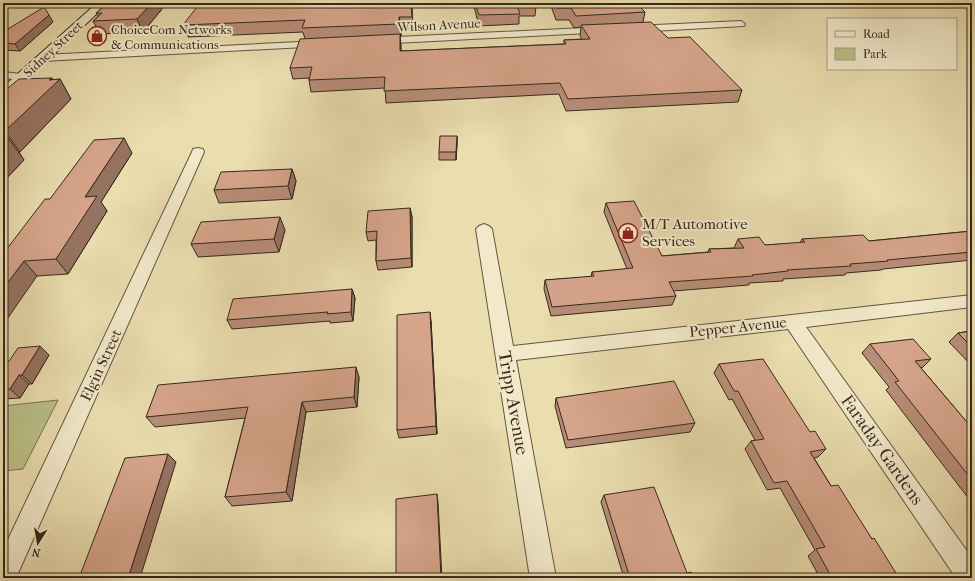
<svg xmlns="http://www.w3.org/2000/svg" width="975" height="581" font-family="'IM FELL French Canon',serif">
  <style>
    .green { fill: #bbc087; stroke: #787451 }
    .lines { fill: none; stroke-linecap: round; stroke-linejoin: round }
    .street-casing { stroke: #625640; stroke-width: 2 }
    .secondary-casing { stroke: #35291b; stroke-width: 2 }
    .street { fill: #f1e9ca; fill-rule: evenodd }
    .secondary { fill: #f1e9ca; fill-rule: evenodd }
    .wall { fill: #b88d78; stroke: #35291b }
    .shaded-wall { fill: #967361; stroke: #35291b }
    .building { fill: #d6a48b; stroke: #35291b }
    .labels { text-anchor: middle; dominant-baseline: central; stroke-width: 4; stroke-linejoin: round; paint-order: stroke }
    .far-street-label { font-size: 13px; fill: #35291b; stroke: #f1e9ca }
    .far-poi-label { font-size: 13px; fill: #35291b; stroke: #f1e9ca; text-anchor: start }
    .poi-label { font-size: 15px; fill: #35291b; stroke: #f1e9ca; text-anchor: start }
    .street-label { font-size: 15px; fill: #35291b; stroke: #f1e9ca }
    .near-street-label { font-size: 18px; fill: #35291b; stroke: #f1e9ca }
  </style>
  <rect width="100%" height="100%" fill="#eaddae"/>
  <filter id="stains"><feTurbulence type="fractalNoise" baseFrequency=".005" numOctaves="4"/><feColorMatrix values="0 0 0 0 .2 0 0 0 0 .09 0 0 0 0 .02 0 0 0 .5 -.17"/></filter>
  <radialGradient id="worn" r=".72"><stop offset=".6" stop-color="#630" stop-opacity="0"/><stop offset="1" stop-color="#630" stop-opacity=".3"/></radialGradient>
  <path class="green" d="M58,400L23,469L3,471V406Z"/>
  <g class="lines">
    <g class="street-casing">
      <g id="street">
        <path d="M741,21L745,24L744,26L634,32L629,29L634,26Z"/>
        <path d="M604,27L607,28L609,30L607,32L376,44L371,41L376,38Z"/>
        <path d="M320,41L323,42L325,44L323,46L43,61L38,58L43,55Z"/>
        <path d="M3,72L22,74L27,77L22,80L3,78Z"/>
        <path d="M198,148L203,149L204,152L16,578H3V550L192,152L193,149Z"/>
        <path d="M484,224L489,226L492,229L513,346L972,295V307L806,327L972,558V578H956L788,329L516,360L556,578H530L476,229L479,226Z"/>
      </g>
    </g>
    <g class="secondary-casing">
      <path id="secondary" d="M97,3H108L8,98L3,99V87Z"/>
    </g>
    <use href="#street" class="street"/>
    <use href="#secondary" class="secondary"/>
  </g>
  <g class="wall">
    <path d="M108,3H164L161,7L162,9L143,32L100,34L93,21L98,16L96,13Z"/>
    <path d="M412,3L413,29H401V36H400L401,51L564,44V40L582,39L580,36L581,27L574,28L569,20H556L550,3H636L645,12L643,22L668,38L742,90L738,102L566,111L559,94L386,103L385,88L311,92L309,80V78L293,79L290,68L305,39L303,32L188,37L183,25Z"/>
    <path d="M473,3H535L536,6L535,16H519V24L479,26Z"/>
    <path d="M53,22L20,51L3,50V32Z"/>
    <path d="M52,78L53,80L60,79L71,99L20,152H19L24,160L3,182V92Z"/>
    <path d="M457,136V144L456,160H439V152Z"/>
    <path d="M132,153L101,202L107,211L68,274L37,276L3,254L50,199Z"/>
    <path d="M292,169L296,181L292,199L219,203L214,190Z"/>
    <path d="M606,203L662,256L708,252L709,249L734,248L738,239L765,245L800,243L802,239L869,241L972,231V260L883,269L881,270L846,273L845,275L783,279V281L749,283V285L673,291L676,296L672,305L551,316L544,289L545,280L591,277L592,272L627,269L604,212Z"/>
    <path d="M410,208L412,217V267L378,270L376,261V240L368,241L366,232Z"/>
    <path d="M285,230L279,252L198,257L191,244Z"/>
    <path d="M352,289L355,298L353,321L330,323V321L232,329L227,320Z"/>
    <path d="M431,321L437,434L399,438L397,430Z"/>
    <path d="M972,331V366L949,342L958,333Z"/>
    <path d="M870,344L931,359L922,368H921L972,428V503L886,390L889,387L862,353Z"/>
    <path d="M49,355L32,384H29L20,398L3,399V365Z"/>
    <path d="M719,364L810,432L826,449L818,457L814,458L831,486L872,539L899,578H820L808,556L815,550L780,488L767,490L745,449L751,441L755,440L732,399L729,400L714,373Z"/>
    <path d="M359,377L357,407L306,412L292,501L232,506L225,497L245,418L155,427L146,417Z"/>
    <path d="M556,398L695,423L690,432L566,448L555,406Z"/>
    <path d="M604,495L687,573L693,578H624L601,502Z"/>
  </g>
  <g class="shaded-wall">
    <path d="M152,3H164L161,7L162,9L143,32L137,19Z"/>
    <path d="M49,15L53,22L20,51L15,44Z"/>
    <path d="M399,17L401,29V36L399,24Z"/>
    <path d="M400,34L401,45V62L400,51Z"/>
    <path d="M52,78L55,84L60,79L71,99L20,152L5,131Z"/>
    <path d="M457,136V144L456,160V152Z"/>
    <path d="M124,138L132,153L101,202L107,211L68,274L56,259L85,197Z"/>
    <path d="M9,139L24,160L3,182V145Z"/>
    <path d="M292,169L296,181L292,199L288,186Z"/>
    <path d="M410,208L412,217V267L411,258Z"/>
    <path d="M280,217L285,230L279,252L274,239Z"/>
    <path d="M24,261L37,276L3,325V289Z"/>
    <path d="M352,289L355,298L353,321L351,312Z"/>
    <path d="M430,312L431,321L437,434L436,426Z"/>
    <path d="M40,346L49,355L32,384L22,375Z"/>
    <path d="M356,367L359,377L357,407L354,397Z"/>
    <path d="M19,375L29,384L20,398L10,389Z"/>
    <path d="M302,402L306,412L292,501L286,492Z"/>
    <path d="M168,454L176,462L140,578H128Z"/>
    <path d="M437,494L438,502L442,578H441Z"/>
  </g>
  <g class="building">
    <path d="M108,3H152L137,19L93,21L102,13H96Z"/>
    <path d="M200,3H411L412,17H399V24L302,28L305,20L183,25Z"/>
    <path d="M475,3H535L536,6H517L520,14L479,15Z"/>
    <path d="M555,3H636L645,12L576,16L571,8H557Z"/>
    <path d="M44,7L49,15L15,44L3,43V32Z"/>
    <path d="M651,22L668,38L690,37L742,90L568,99L560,83L384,91L385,77L309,80L312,67L290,68L300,39L400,34V51L566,44L564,40L590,39L581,25Z"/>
    <path d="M52,78L49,80L60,79L5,131H3V92L19,79Z"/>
    <path d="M440,136H457L456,152H439Z"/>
    <path d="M124,138L85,197L97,196L56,259L24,261L3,289V254L45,199H50L94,140Z"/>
    <path d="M3,139H9L3,145Z"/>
    <path d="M292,169L288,186L214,190L221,172Z"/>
    <path d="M634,201L662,256L711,252L709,249L744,248L738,239L759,237L765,245L805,242L802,239L863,235L869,241L972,231V252L887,260L888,261L850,264L851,266L787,270L788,271L752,275L753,276L669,282L676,296L552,307L545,280L594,276L592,272L633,268L606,203Z"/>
    <path d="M410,208L411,258L376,261L377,231L366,232L368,211Z"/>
    <path d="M280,217L274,239L191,244L201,222Z"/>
    <path d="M352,289L351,312L327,314L328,312L227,320L233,299Z"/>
    <path d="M430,312L436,426L397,430V315Z"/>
    <path d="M972,331V347L958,333Z"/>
    <path d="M913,339L931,359L915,361L972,428V480L895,382L899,381L870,344Z"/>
    <path d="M40,346L22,375H19L10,389L3,390V365L5,362L9,361L18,348Z"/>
    <path d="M763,359L810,432L815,431L826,449L810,452L831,486L838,485L872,539L874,538L899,578H832L816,549L825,547L787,481L774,483L751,441L764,439L738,391H734L719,364Z"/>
    <path d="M356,367L354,397L302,402L286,492L225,497L248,407L146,417L158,385Z"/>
    <path d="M674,381L695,423L568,440L556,398Z"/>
    <path d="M168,454L128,578H79L125,458Z"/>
    <path d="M654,487L687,573L691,572L693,578H630L604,495Z"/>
    <path d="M437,494L441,578H396V499Z"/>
  </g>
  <defs>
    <g id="shop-ring" transform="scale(1)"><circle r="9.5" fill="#f1e9ca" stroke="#8f2418" stroke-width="1.5"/><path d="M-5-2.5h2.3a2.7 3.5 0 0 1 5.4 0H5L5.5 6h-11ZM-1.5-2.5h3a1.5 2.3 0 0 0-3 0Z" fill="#8f2418"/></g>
  </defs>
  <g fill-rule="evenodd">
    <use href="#shop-ring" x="97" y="36"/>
    <use href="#shop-ring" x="628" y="233"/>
  </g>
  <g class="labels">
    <g class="far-street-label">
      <text transform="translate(439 25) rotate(-3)">Wilson Avenue</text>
      <text transform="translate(53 49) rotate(-43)">Sidney Street</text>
    </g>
    <g class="far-poi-label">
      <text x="111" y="29">ChoiceCom Networks<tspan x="111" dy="15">&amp; Communications</tspan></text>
    </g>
    <g class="poi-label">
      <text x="642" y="224">M/T Automotive<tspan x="642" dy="17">Services</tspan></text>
    </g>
    <g class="street-label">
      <text transform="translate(738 327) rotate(-6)">Pepper Avenue</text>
      <text transform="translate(101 365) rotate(-65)">Elgin Street</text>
    </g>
    <g class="near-street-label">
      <text transform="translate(513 403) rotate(80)">Tripp Avenue</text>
      <text transform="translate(882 450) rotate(55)">Faraday Gardens</text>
    </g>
  </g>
  <rect width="975" height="581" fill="none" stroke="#eaddae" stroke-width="16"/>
  <rect x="4" y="4" width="967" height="573" fill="none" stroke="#35291b" stroke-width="2"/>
  <rect x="8" y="8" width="959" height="565" fill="none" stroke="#35291b"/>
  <rect x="827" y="18" width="130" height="52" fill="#f1e9ca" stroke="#a69c84"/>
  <rect x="835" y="31" width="20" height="6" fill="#f1e9ca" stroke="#a69c84"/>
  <text x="863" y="38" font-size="12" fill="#35291b">Road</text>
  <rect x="835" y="48" width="20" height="12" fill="#bbc087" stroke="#a69c84"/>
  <text x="863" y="58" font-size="12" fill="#35291b">Park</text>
  <g transform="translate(38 543) rotate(191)" stroke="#f1e9ca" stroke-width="3" paint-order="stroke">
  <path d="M0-3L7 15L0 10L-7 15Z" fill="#35291b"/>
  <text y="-6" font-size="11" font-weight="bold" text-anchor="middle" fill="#35291b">N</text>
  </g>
  <rect width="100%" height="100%" filter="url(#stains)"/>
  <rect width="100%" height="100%" fill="url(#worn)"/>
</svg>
